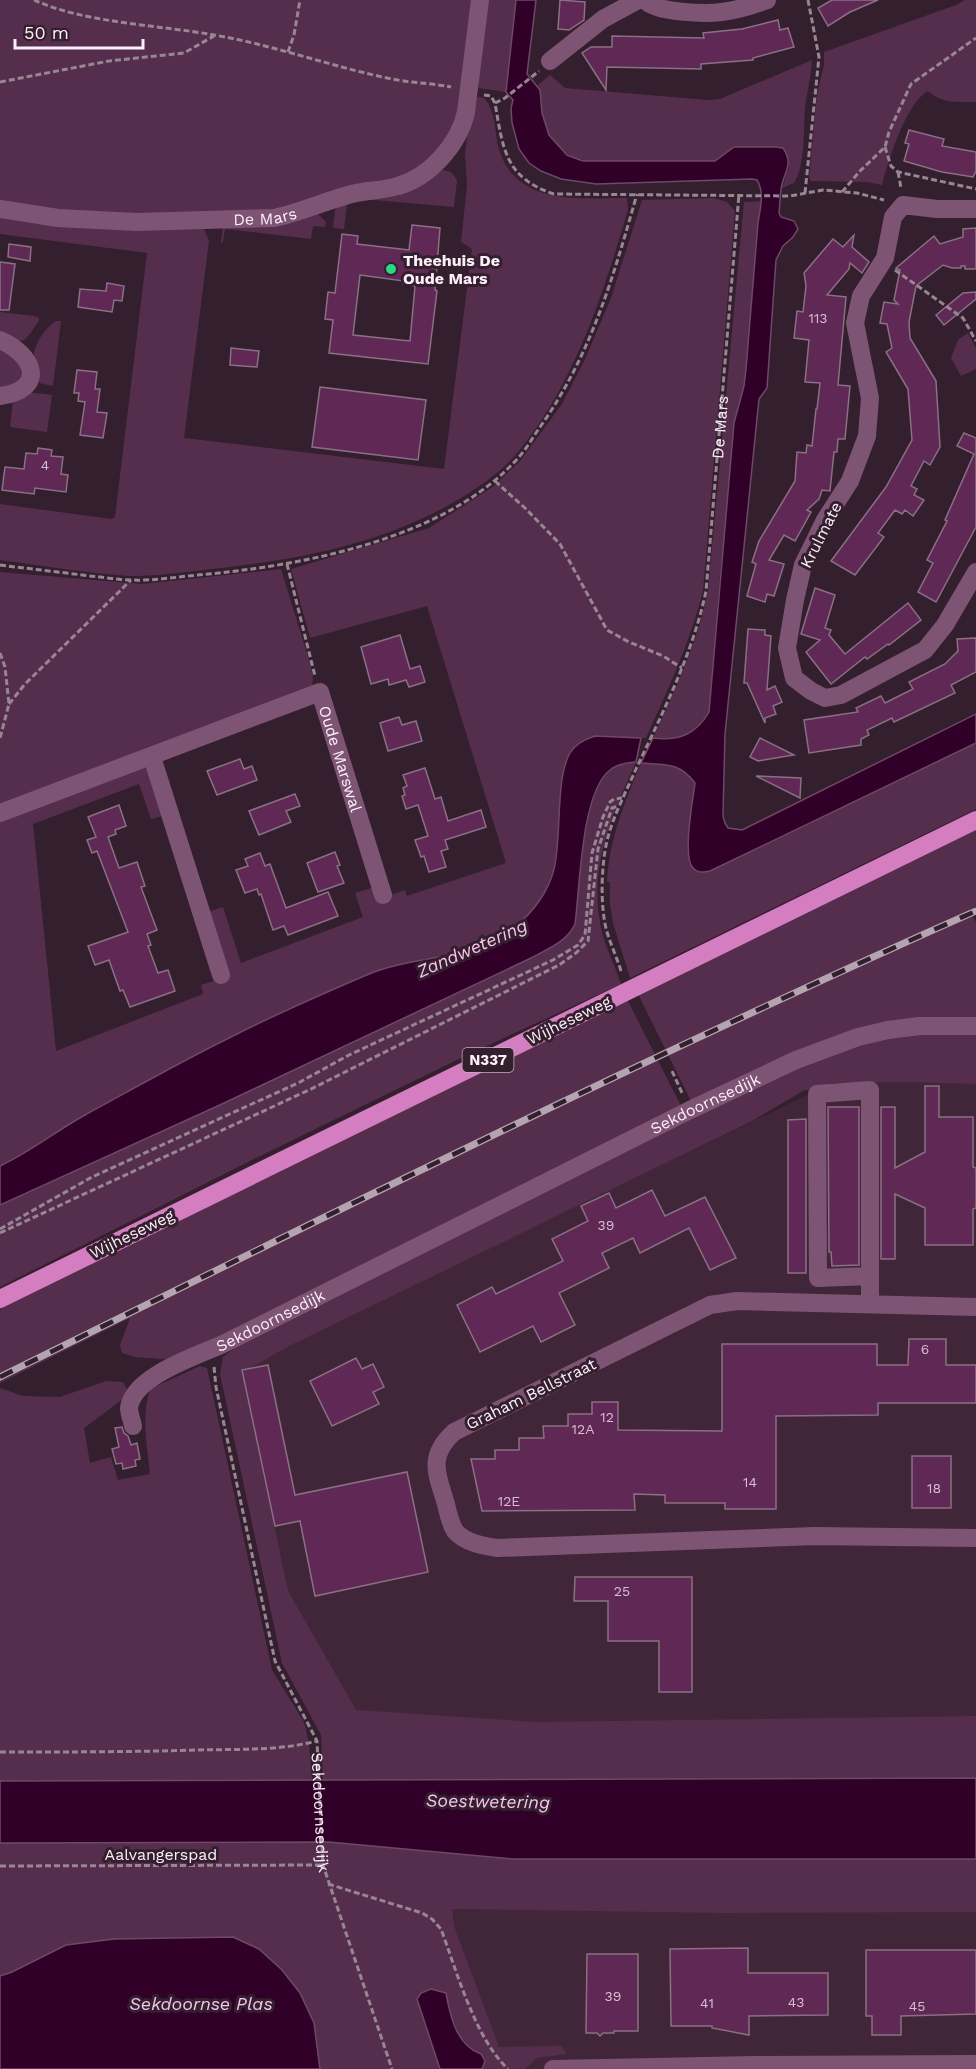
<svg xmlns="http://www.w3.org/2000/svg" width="976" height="2069" font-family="'Work Sans',sans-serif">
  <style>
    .built { fill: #41263a }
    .green { fill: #552e4d }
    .water { fill: #310029; stroke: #6e4867; stroke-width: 1.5 }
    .building { fill: #602855; stroke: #897083; stroke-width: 1.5; fill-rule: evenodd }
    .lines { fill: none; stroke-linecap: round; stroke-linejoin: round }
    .path { stroke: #988693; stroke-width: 3; stroke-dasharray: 6 3; stroke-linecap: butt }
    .minor { stroke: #7e5474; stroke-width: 18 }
    .major { stroke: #d47dc1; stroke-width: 18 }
    .rail-casing { stroke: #b4a4b0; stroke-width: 7 }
    .rail { stroke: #341f2f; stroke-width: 4.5; stroke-dasharray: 14; stroke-linecap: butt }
    .poi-dot { fill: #2ad885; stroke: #341f2f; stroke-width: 2 }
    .labels { text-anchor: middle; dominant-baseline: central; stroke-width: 6; stroke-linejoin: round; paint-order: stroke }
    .number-label { font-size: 14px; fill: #d6bdd0 }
    .shield { fill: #341f2f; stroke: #c1b1bc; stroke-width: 1.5 }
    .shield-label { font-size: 15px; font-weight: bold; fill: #fdeff9 }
    .street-label { font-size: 16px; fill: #fdeff9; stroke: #341f2f }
    .poi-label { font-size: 16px; font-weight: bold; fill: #fdeff9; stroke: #341f2f; text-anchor: start }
    .water-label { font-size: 18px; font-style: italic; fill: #f9c4ec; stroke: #341f2f }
  </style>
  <rect width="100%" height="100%" fill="#341f2f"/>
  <path class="built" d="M976,1033V2069H492L277,1587L238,1366L833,1083Z"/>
  <g class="green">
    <path d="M0,0H475L455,131L412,176L291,210L120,216L0,204Z"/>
    <path d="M484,0H516L506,92L479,88L475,82Z"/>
    <path d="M965,0H976V102C958,102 942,104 928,91C906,103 888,161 882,185L867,182L811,181L809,178L817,94L824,65V52L956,5Z"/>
    <path d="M812,60C811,77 807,92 805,108C803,130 806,165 794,183L782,188L789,167L720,157L715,161L599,162C568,161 548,145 542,114C540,105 543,93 537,86L550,75L565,88L708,100L720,99Z"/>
    <path d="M478,97L484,98C495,109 495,131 498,146C514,207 579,198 627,198L628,210C603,294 575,383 518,452C500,473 478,488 454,502C378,546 290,561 203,570C174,573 145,578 117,575C78,572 39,565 0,560V504L112,519L115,517L147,253L0,234V215L203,226L209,241L184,438L444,469L472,249L461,242L467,185L465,154L471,102Z"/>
    <path d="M443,170L451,172L457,180L454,207L363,199L347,204L344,229L333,228L335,210L339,206Z"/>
    <path d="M714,198L727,202L735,211L703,591C690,643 668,689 646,738L595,736L567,759L564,768L557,851L553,871L545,891L539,904L505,936L480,946L455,954L372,972L229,1038L82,1117L19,1157L0,1166V820L143,767L148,769L163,816L151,819L139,784L33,824L56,1051L203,994L201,985L223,978L208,912L223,907L241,963L363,917L355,893L375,887L379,899L405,890L407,896L506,863L427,606L310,638L291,569L429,528L494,486L520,461L562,404L586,357L611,298L642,200Z"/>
    <path d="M761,201L746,369L720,572L709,712C696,735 678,741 653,738C675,690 698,643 708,590L744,202Z"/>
    <path d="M316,212L326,222L325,227L313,226L311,239L225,229L223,242H221L223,226Z"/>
    <path d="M0,312L35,316L39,318V321C23,343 26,346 0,334Z"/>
    <path d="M56,321H61L53,386L39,383C27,360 35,336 56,321Z"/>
    <path d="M968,333L976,348V369L961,376L951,358L958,340Z"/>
    <path d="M0,347L18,359L24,379L0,390Z"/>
    <path d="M27,392L52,395L47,432L10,427L13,400Z"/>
    <path d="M281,569L310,663L313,677L312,689L0,805V572L142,584Z"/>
    <path d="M976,743V809L630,978L613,923L610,904V882H607C609,839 625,802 641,763C666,764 679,762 695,783L710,870Z"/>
    <path d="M636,762C611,818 586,873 603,936C608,953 616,968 621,984L467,1055L256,1158L0,1287V1205L222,1104L559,943C564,937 573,929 575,921C578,909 578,896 579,884C581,857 589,786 610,769C618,764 627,763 636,762Z"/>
    <path d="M976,828V907L969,910L976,922V1022H928L691,1101L638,994Z"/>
    <path d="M627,999L681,1106L174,1360L135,1357L122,1353L120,1345L130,1318L0,1383V1306Z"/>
    <path d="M899,1033H976V1084L904,1082L833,1083L803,1091L752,1121L285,1348L242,1373L288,1591L356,1710L536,1722L976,1716V1778L323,1781L321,1735L282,1663L220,1374L223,1357L238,1345L828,1051Z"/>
    <path d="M200,1366L207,1368L272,1670L304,1722L309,1743L312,1780L0,1781V1388L23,1396L60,1397L106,1381L123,1382L127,1389L123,1399L84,1428L90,1463L111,1457L118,1480L150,1474C147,1445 141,1418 150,1389Z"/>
    <path d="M224,1841L329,1842L512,1859H976V1912L724,1913L452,1909L454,1926L499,2047L561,2046L567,2054L536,2058L525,2069H482L485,2061L462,2042L448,2006L446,1993L417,1999L440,2069H320L314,2023L300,1993L281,1970L259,1949L233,1937L114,1939L66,1945L12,1972L0,1976V1843Z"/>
  </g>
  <g class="water">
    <path d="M516,0H536L527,74L540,90L542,113L549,135L567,155L583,161H715L734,147H775L783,148C793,162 786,170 782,184C780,193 780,204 779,213L781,217L794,221L798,229L793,237L783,246L776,260L767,388L759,399L725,734L723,816L725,823L728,828L742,830L976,714V743L710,871C703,872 698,874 693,868C682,857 693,799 695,783C679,762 666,765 641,763L653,738C678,741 696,735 709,712L734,423L744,386L746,369L758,223C760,209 765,193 757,180L752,179L596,184L561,179L541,171L529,163L519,149L512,123L511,108L513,100L506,92Z"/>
    <path d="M595,736L641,738L636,762C627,763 617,764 610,770C581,792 580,888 575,924C566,943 547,949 529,959L222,1104L0,1205V1166C30,1152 56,1131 85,1115C133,1089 180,1062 229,1038C274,1015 322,994 369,974C413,955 475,961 514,928C533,912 548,893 554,869C562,837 555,779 570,753C576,743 585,739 595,736Z"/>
    <path d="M976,1778V1859H512L329,1842L0,1843V1781Z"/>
    <path d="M233,1937L259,1949L282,1970L300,1993L314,2023L320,2069H0V1976L12,1972L66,1945L114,1939Z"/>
    <path d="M431,1989L446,1993C450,2016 457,2046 481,2054L485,2061L482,2069H440L417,1999L421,1993Z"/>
  </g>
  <g class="building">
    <path d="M560,0L585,2L584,20L569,30L558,29Z"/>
    <path d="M832,0H878L850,12L828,26L818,8Z"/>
    <path d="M778,20L780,30L788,28L794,47L753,58V60L701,64V69L607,67L606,90L582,53L591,47H612V36L704,38L703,33L742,29Z"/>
    <path d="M909,130L944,139L942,146L976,152V171L973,177L942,172L904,161L909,144L905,143Z"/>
    <path d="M412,225L440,228L435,290L437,291L428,364L329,353L333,320L325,319L328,292L335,293L342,234L358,236L357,244L409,250ZM360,275L404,281L403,284L415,286L410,341L353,335Z"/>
    <path d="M976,228V269H965V266H961V268H952L943,265L916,286L909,322L910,338L936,381L940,447L930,465L924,461L911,486L917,489L914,495L924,500L913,516L905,510L902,514L895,510L878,533L884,537L855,575L831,561L886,487L912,440L908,389L886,352L892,348L887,324L880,323L884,302L898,304L894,300L900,270L896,268L934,236L940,244L963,237V229Z"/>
    <path d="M854,235L852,247L869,262L862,273L850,263L849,269L827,295L846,297L838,385L850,386L845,439H838L837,452H834L830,491L822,490L819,499L807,510L811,512L795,541L784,535L769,560L784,564L774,596L767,594L765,602L747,596L756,564L752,562L759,541L795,481L797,452L806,453L807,445L812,446L816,409H817L820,383L805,382L809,340L794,338L797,311L803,312L806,286L804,273L833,239L843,247Z"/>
    <path d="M9,244L31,247L30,261L8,257Z"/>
    <path d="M0,262L15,264L9,310H0Z"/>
    <path d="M107,283L124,286L122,301L114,300L112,312L78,307L80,289L106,291Z"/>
    <path d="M976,292V299L944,325L936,315L963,293Z"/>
    <path d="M231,348L259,351L257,367L230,365Z"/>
    <path d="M77,370L97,372L95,389H100L97,412L107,413L103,438L80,435L85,402L78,401L79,393H74Z"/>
    <path d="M320,387L426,400L418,460L312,447Z"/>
    <path d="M964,433L976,438V527L936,602L918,592L933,563L927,560L947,521L945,520L974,454L957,446Z"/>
    <path d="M38,448L52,450L51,456L63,457L61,474L68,475L66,492L35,488L34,494L2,490L5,467L24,469L26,453L37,454Z"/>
    <path d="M815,588L835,595L825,628L831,630L829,635L845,654L908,603L921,620L889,645L888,644L867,659L865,657L831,684L806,652L820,640L801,634Z"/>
    <path d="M748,629L765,630V635L771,636L767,690L775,686L782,702L773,706L776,714L765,718V723L747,683H744Z"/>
    <path d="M400,635L410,669L420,666L425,682L409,687L406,680L389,685L388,679L371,684L361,647Z"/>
    <path d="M976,638V672L951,685L955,693L894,722L892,718L867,730L869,735L861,739V745L809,753L804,720L858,712L856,708L881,696L885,703L913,689L909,682L945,664L958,651L957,639Z"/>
    <path d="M399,717L402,725L416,721L422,741L388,751L380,723Z"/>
    <path d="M760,738L794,755L758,761L750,757Z"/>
    <path d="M240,759L244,769L252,766L257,780L217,795L207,771Z"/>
    <path d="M425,768L435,799L441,797L448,821L481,810L486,827L445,840L448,849L441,851L446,867L429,872L424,856L421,857L415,840L428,836L418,805L406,809L402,796L405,795L403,788L407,786L403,775Z"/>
    <path d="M756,776L801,778L800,798Z"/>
    <path d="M295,794L300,806L286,811L291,822L259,835L249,811Z"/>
    <path d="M119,805L126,826L115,830L116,834L108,837L119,868L137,862L145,886L141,887L157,930L147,934L151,945L148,946L158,973L168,970L175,991L130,1007L123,990L120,991L109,960L95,965L88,946L128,932L97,851L92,853L87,840L96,837L88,817Z"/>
    <path d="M335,852L340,865L337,866L344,883L318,892L307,863Z"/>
    <path d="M260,853L265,866L270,864L286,908L328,892L338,916L288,935L284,926L273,930L261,894L259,895L257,889L245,893L236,870L248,866L245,859Z"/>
    <path d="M925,1086H939V1117H973V1167L976,1168V1208L973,1209V1245H925V1208L895,1194V1259H881V1107H895V1168L925,1152Z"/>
    <path d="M828,1107H859V1265L832,1266L831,1252H829Z"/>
    <path d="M806,1119V1273H788V1120Z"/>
    <path d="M652,1190L665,1216L705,1197L736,1258L710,1270L689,1228L640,1253L633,1238L602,1253L609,1268L559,1293L575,1325L541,1342L533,1326L480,1352L457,1305L492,1287L496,1294L563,1261L552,1239L588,1221L581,1206L609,1193L616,1208Z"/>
    <path d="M909,1339H946V1365H976V1403H878V1415L776,1416V1509H725V1503H665V1495L634,1494L635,1510L482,1511L471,1459H495V1450H519V1438H544L543,1426H568V1414H592V1402H618V1430L722,1431V1344H877V1365H908Z"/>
    <path d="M356,1358L362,1369L373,1364L384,1387L373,1392L379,1404L332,1426L310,1381Z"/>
    <path d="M268,1365L295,1495L407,1472L428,1572L315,1596L300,1521L275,1526L242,1370Z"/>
    <path d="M122,1427L124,1433L128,1436L131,1445L137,1443L140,1459L135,1460L136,1466L123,1469L122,1463L116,1464L112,1449L119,1447L115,1428Z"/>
    <rect x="912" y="1456" width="39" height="52"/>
    <path d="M575,1577H692V1692H659V1641H608V1601H574Z"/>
    <path d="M748,1948V1973H828V2015L749,2016V2035L712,2028V2026H671L670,1949Z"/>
    <path d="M866,1950H976V2014L901,2016V2035H872V2016H866Z"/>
    <path d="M587,1954H638V2031H614V2033H603L600,2036L597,2033H586Z"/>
  </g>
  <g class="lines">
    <g class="path">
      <path d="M34,0C84,23 159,25 214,35C274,45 332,67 392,79C411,83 431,83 451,87"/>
      <path d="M288,52L294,35L300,0"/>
      <path d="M0,82L109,61L184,53L214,36"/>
      <path d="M484,95L491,96L495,103C503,149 505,178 554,194L790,196L823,190L857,193L884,200"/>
      <path d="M495,103L505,98L539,71"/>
      <path d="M885,147L891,166L898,172L976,189"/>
      <path d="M898,172L901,188"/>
      <path d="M842,192L860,171L885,147L889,132L911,84L976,38"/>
      <path d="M805,193L819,57L808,0"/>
      <path d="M895,270L963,318L976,341"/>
      <path d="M495,481L525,508L560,544L607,630L627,641L663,656L682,668"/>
      <path d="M287,564L315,676"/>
      <path d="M0,565C30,569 60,572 90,576C103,577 117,580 131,580C153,581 176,577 198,575C302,566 447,539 519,457C527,448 533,437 540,427C591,355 613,278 637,194"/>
      <path d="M0,653L5,667L9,704L0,738"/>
      <path d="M9,704L25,684L131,580"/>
      <path id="s1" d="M621,971C617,958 611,945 607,932C600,908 601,866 607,841C613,816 626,792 636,769C663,712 693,653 706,591L739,194"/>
      <path d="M672,1071L683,1095"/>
      <path d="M0,1229L92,1177L300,1082L349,1055L553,960L578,945L585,935L592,853L603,817L610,802L614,799L622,798"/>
      <path d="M0,1233L309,1090L559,965L576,953L588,941L598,849L612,808L619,806"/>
      <path id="s2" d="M214,1367L216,1387L275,1661L317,1741L323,1865L392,2069"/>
      <path d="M0,1752C66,1752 132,1752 198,1750C238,1749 278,1751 317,1741"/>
      <path d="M0,1866L323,1865"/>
      <path d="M328,1884L422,1913L432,1919L441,1929C457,1972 475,2038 508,2069"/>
    </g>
    <g class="minor">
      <path d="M645,0C655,13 706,14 722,12C737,10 754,5 767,0"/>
      <path d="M550,61L603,19L638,0"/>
      <path id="s3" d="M0,209L58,218L137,222L274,218C299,213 323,202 348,195C364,190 382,191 398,186C430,177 459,144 466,112L480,0"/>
      <path d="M976,209H937L903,205L893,217L885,258L861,296L855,323L870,398L867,436L850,481L825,520L803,565L795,600L787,648L794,678L811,691L825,698L841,695L925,650L945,625L976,572"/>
      <path d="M0,340C35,355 47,390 0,396"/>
      <path d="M152,757L221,975"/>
      <path id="s4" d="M0,813L320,692L383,895"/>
      <path d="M870,1304V1090L817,1094L818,1278L870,1276"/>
      <path d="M976,1307L737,1301L710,1305L454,1432C427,1457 437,1474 446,1504C448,1513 450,1523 455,1531C465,1543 484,1546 498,1548L814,1536L976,1538"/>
      <path id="s5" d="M133,1426C132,1421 129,1413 129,1408C133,1376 197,1356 223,1344L690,1110L796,1060L858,1037L888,1030L919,1026H976"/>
      <path d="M553,2069L753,2065L976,2064"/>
    </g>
    <path class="major" d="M0,1299L976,820"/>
    <g class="rail-casing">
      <path id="rail" d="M0,1377C324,1217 646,1057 976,911"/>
    </g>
    <use href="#rail" class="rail"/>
  </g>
  <circle class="poi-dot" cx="391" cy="269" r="6"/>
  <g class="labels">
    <g class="number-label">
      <text x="818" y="318">113</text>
      <text x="45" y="465">4</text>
      <text x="606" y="1225">39</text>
      <text x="925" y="1349">6</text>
      <text x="607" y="1417">12</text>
      <text x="583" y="1429">12A</text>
      <text x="750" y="1482">14</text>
      <text x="934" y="1488">18</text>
      <text x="509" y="1501">12E</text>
      <text x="622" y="1591">25</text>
      <text x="613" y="1996">39</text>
      <text x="796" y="2002">43</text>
      <text x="707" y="2003">41</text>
      <text x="917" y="2006">45</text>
    </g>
    <rect class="shield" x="462.5" y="1048" width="51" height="24" rx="4.5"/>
    <g class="shield-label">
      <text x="488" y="1060">N337</text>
    </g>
    <g class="street-label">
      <text stroke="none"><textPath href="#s3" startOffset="266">De Mars</textPath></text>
      <text stroke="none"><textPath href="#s1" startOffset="567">De Mars</textPath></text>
      <text transform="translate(821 535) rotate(-63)">Krulmate</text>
      <text stroke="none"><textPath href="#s4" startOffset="412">Oude Marswal</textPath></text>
      <text transform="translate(569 1020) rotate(-26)">Wijheseweg</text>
      <text stroke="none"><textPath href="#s5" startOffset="675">Sekdoornsedijk</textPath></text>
      <text transform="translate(132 1234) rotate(-26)">Wijheseweg</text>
      <text stroke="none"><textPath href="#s5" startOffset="189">Sekdoornsedijk</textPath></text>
      <text transform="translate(531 1394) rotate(-26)">Graham Bellstraat</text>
      <text stroke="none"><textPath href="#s2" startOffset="462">Sekdoornsedijk</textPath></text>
      <text x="161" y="1854">Aalvangerspad</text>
    </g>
    <g class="poi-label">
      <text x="403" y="260">Theehuis De<tspan x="403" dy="18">Oude Mars</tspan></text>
    </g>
    <g class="water-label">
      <text transform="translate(472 948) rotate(-24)">Zandwetering</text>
      <text transform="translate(488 1801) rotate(1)">Soestwetering</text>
      <text x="201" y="2003">Sekdoornse Plas</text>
    </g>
  </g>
  <path d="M15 39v9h128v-9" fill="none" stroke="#fdeff9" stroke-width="3"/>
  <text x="24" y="39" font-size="18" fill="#fdeff9" stroke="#341f2f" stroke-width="4.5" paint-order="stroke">50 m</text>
</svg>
